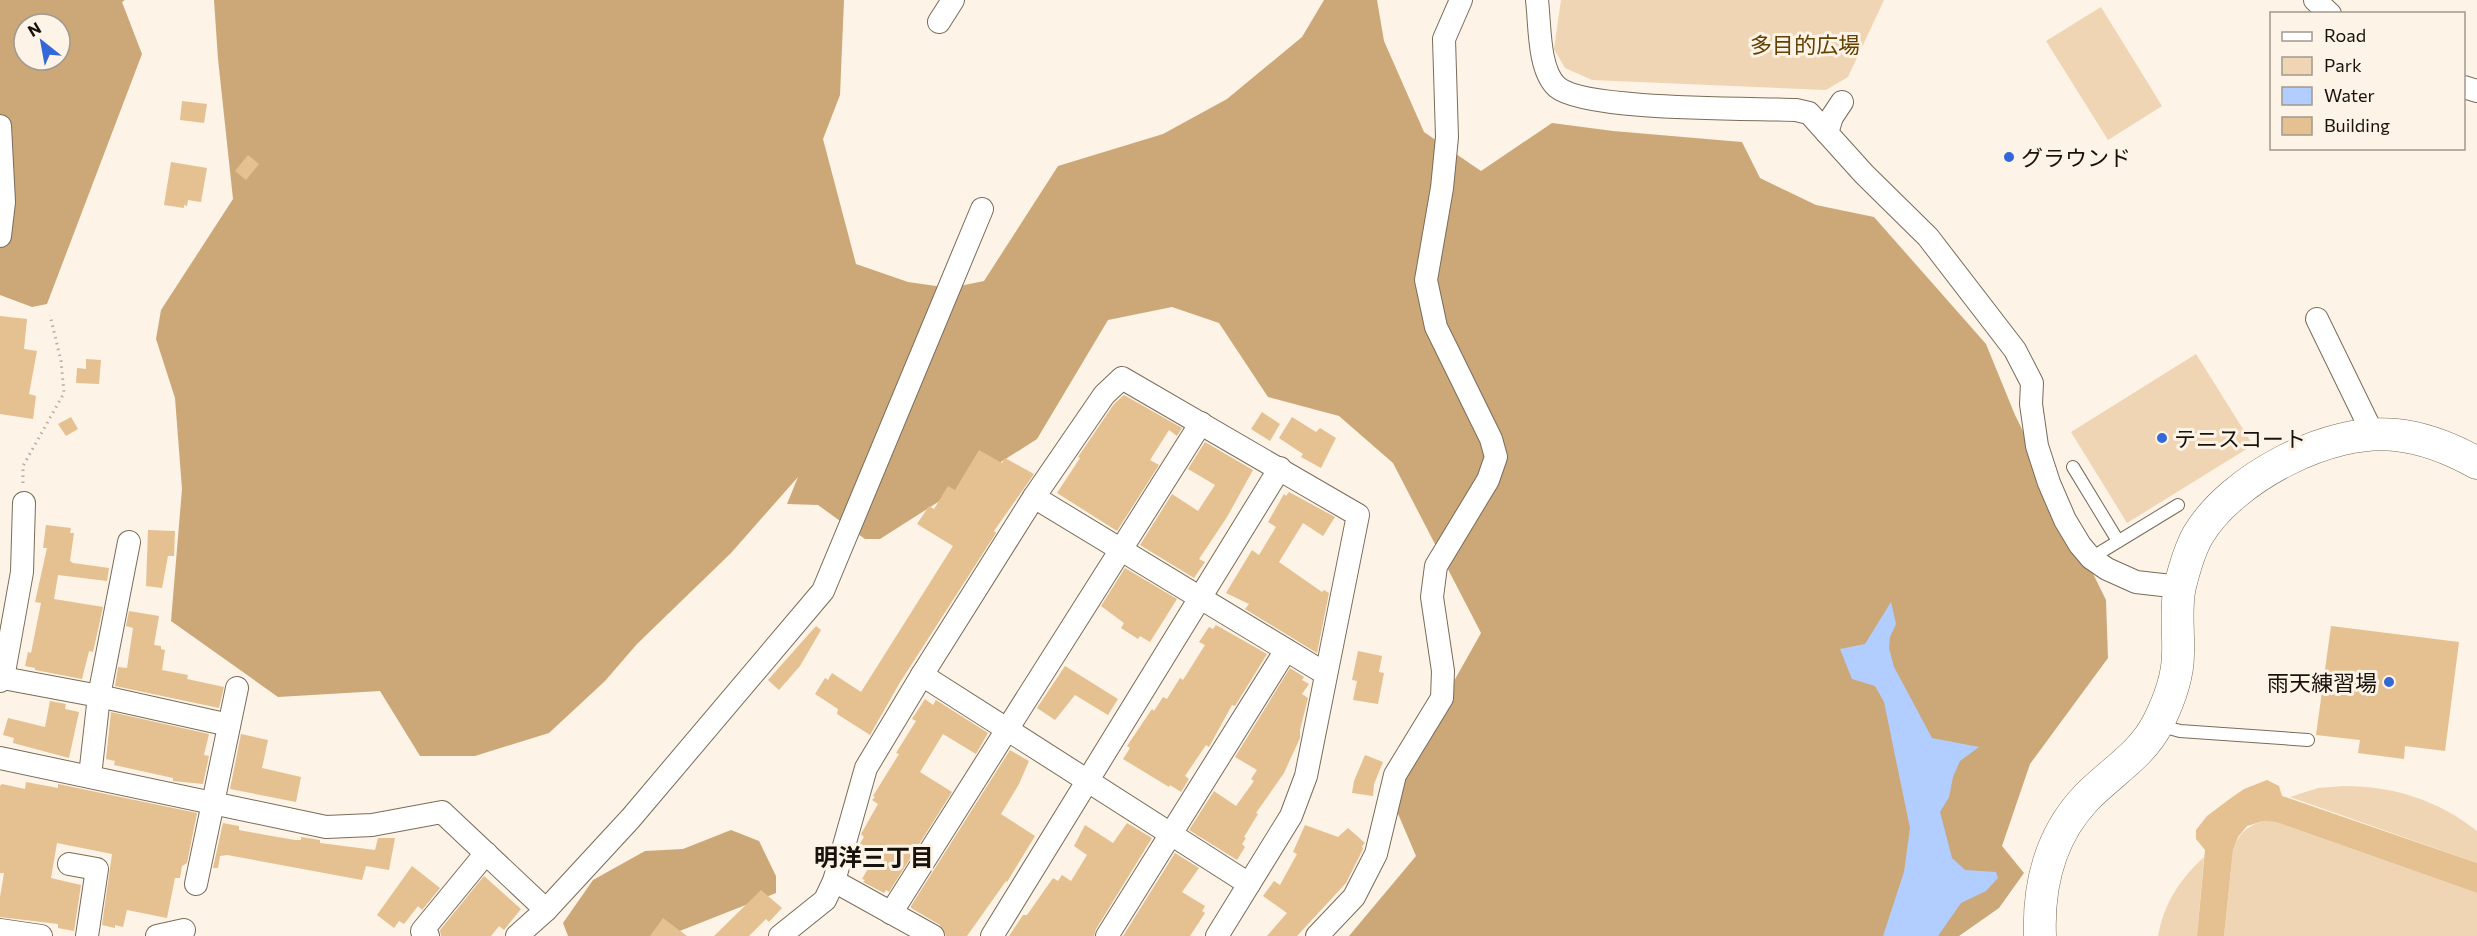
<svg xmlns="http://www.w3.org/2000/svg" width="2477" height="936" font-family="Commissioner,'Noto Sans JP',sans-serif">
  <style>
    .green { fill: #efd5b4 }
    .forest { fill: #cca879; fill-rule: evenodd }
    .water { fill: #b2cdff }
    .building { fill: #e5c090 }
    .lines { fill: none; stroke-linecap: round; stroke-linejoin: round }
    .lane-casing { stroke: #7a6c59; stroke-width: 14 }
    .street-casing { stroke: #7a6c59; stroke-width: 24 }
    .secondary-casing { stroke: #7a6c59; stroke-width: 33 }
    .path { stroke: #b8afa4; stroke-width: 3; stroke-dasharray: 1.5 4.5; stroke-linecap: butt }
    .lane { stroke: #fff; stroke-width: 12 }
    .street { stroke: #fff; stroke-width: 22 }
    .secondary { stroke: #fff; stroke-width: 32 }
    .poi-dot { fill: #3268d7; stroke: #fdf3e6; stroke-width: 2 }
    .labels { text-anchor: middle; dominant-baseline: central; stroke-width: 6; stroke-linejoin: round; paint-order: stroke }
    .park-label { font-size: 22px; fill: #644103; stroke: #fdf3e6 }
    .poi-label { font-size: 22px; fill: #17120b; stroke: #fdf3e6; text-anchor: start }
    .neighbourhood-label { font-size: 24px; font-weight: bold; fill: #17120b; stroke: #fdf3e6 }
  </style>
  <rect width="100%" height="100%" fill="#fdf3e6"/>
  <g class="green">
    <path d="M1561,0H1884L1848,77L1826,90L1592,80L1565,68L1554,49Z"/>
    <path d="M2101,7L2162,106L2108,140L2046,41Z"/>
    <path d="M2196,354L2253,445L2127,523L2071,432Z"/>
    <path d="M2344,786C2393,786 2438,800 2477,831V863L2290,797L2318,788Z"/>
    <path d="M2263,821L2276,822L2477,893V936H2224L2233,850C2239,833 2246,827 2263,821Z"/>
    <path d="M2204,857L2197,936H2158C2164,903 2180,879 2204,857Z"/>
  </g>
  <g class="forest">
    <path d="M0,0H125L122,2L142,54L47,304L32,307L0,295ZM24,24H60V60H24Z"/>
    <path d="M214,0H844L840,95L823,139L856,264L908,282L950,288L984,281L1058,166L1163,134L1227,99L1302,37L1324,0H1377L1384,41L1424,132L1481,171L1552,123L1613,131L1742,142L1760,178L1816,205L1874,217L1986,344L2015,415L2106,600L2108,658L2030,764L2002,846L2024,873L1999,908L1959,936H1349L1416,856L1390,795L1481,633L1393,463L1339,416L1268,397L1219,323L1172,307L1108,320L1037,439L880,539H865L818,505L787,504L798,477L731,553L637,644L605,681L549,733L475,756H420L380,691L278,697L171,621L182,489L175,398L156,339L161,310L233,199L218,59Z"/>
    <path d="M731,830L759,841L776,876V893L667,936H568L563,923L593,880L645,851L683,849Z"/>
  </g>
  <path class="water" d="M1891,602L1896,624L1890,637L1889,648L1894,667L1932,738L1979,747L1960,761L1953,777L1949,797L1940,812L1952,858L1965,870L1996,872L1998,878L1986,891L1961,903L1938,936H1883L1904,872L1910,828L1884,702L1875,686L1852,679L1840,649L1865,644Z"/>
  <g class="building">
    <path d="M182,101L207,104L204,123L180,120Z"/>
    <path d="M248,155L259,164L246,180L235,171Z"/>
    <path d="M171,162L207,168L201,202L188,200L187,206L184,205V208L164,205Z"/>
    <path d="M0,316L27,319L24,349L37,351L29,394L36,396L33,419L0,414Z"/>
    <path d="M86,359L101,360L99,384L76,383L77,368L86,369Z"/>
    <path d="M1124,395L1182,428L1177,436L1169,430L1150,460L1159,465L1117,531L1057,493L1080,458L1078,457L1114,404Z"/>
    <path d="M1262,412L1280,424L1270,441L1251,429Z"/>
    <path d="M71,417L78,429L66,436L58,424Z"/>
    <path d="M1292,417L1316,432L1320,428L1336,438L1321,468L1301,457L1303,454L1279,438Z"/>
    <path d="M1205,442L1253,470L1227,517L1199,559L1205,562L1194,578L1140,545L1172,494L1198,511L1215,485L1188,469Z"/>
    <path d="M979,450L1002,463L1005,458L1034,474L994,531L996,533L899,684L870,735L837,714L838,709L815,694L825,678L828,680L832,673L861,692L953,546L917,524L929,506L934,509L948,486L955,490Z"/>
    <path d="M1289,492L1335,517L1323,536L1303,523L1279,562L1322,592L1324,590L1329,593L1317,653L1245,609L1249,604L1226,593L1252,550L1259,555L1276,527L1268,522L1284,494L1286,496Z"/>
    <path d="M46,525L71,528L70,533H74L70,561L73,563L109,568L107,581L58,575L54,599L103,607L93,652L89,651L82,679L35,670V668L25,666L28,652L31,653L41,603L35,602L47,548H43Z"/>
    <path d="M148,530L175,531L174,556H168L162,588L146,586Z"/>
    <path d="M1125,568L1177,599L1150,642L1140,636L1138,639L1121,628L1124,623L1101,606Z"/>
    <path d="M129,611L159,616L154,645L161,646V649L165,650L162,670L188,675L187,679L224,687L219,708L115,686L118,667L127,668L133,628L126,626Z"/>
    <path d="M1216,625L1267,654L1235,706L1232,705L1209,747L1206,745L1185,776L1189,779L1181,792L1170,785L1169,787L1123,759L1130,748L1127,746L1152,709L1154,711L1163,697L1167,699L1180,678L1183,680L1205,645L1199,642L1209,627L1213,629Z"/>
    <path d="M816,626L821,630L800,666L779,690L768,680Z"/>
    <path d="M2331,626L2459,642L2445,751L2405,746L2404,759L2358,753L2360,740L2316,735Z"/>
    <path d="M1358,651L1382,656L1379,672L1384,673L1378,704L1353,700L1357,681L1352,680Z"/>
    <path d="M1065,666L1118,699L1108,715L1075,695L1055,720L1037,708Z"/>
    <path d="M1290,668L1304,677L1302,680L1309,684L1302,694L1308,698L1300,730V738L1284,773L1256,813L1258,814L1244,837L1246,838L1242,844L1245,847L1237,860L1189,830L1214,791L1236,806L1254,781L1251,779L1257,770L1235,757Z"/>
    <path d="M925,699L933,705L936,700L988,733L976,754L943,734L920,772L952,792L889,892L886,890L884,893L863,882L865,880L862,879L869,867L855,858L861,849L858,847L864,837L861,834L878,804L872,800L875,797L873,796L899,754L896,753L916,721L912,719Z"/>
    <path d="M50,701L66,704L65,709L79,712L69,758L13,743L14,738L3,735L8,718L45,727Z"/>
    <path d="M111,712L209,734L204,755L209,756L203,784L173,781V778L114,765L115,761L106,759Z"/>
    <path d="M241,734L268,740L262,768L301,777L296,802L230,789Z"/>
    <path d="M1010,750L1029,761L1019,784L1001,814L1035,836L1007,882L1006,881L967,936H946L940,925L911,908V906Z"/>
    <path d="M1365,755L1383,762L1374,784L1373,796L1352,793L1354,781Z"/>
    <path d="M2267,780L2279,786L2282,796L2477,863V893L2276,822L2263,821L2247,826L2238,837L2233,850L2224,936H2197L2205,850L2196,839V830L2207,816L2231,798L2244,789Z"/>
    <path d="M26,782L58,788V784L197,813L187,863L182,866L180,878H175L167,918L127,910L123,927L115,925V928L102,925L112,854L57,843L51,878L81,885L74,931L58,928V924L0,917V897L4,873H0V786L2,784L25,789Z"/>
    <path d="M223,823L239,826V830L266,835L295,840H301V837L320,840V843L375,850L378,838H395L389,870L366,866L362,880L227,855L220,856L218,868H213Z"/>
    <path d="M1127,823L1152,838L1096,929L1094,936H1009L1023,915H1027L1053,878L1058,881L1062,875L1071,881L1087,855L1074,846L1085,825L1113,843Z"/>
    <path d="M1305,825L1338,837L1348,828L1365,843L1362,846L1363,849L1346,883L1297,936H1267L1287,913L1263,896L1274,881L1280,885L1297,854L1293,852Z"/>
    <path d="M1175,853L1199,868L1182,892L1205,906L1202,911L1205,913L1190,936H1123Z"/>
    <path d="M412,866L440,888L422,910L418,906L404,924L399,921L394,928L377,915Z"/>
    <path d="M484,876L521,909L504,930L499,926L491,936H441L440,930Z"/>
    <path d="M761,890L782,908L769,922L766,919L749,936H714Z"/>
    <path d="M663,918L687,936H650Z"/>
  </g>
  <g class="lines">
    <g class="lane-casing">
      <g id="lane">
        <path d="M2073,467L2118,541"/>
        <path d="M2091,558L2178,505"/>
        <path d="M2158,725L2180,731L2308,740"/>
      </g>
    </g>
    <g class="street-casing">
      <g id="street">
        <path d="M1537,0C1540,24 1538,70 1557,87C1585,111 1753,108 1796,110L1809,113L1864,174L1928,237L2015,350L2032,383L2031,404L2037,446L2049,483L2065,520L2080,545L2091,558L2107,569L2136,582L2180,587"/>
        <path d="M2315,0L2330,14"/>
        <path d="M939,22L953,0"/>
        <path d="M2464,87L2477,91"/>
        <path d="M0,126L4,202L0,236"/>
        <path d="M1827,133L1832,117L1842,102"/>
        <path d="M2317,319L2373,434"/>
        <path d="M1034,497L1326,674"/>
        <path d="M922,675L1249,884"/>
        <path d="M3,678L99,696L229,725"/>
        <path d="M0,681L3,678L22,572L24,503"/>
        <path d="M0,758L326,827L372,825L442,812L546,910"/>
        <path d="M90,776L99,696L129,542"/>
        <path d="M69,864L97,869L87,936"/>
        <path d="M834,881L933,936"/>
        <path d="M196,884L237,688"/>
        <path d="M891,913L1201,423"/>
        <path d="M0,930L41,936"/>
        <path d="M157,936L184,930"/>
        <path d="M428,936L422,931L486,853"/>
        <path d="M517,936L546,910L631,818L823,591L982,209"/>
        <path d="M780,936L825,900L834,881L866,768L922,675L1034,497L1104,395L1122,378L1358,515L1306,776L1291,816L1217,936"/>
        <path d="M992,936L1280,468"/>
        <path d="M1107,936L1286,650"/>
        <path d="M1317,936L1354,897L1376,854L1395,775L1442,698L1443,671L1432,597L1436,566L1488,480L1496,457L1491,439L1436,327L1426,280L1442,188L1447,137L1444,39L1461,0"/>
      </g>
    </g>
    <g class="secondary-casing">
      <path id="secondary" d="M2040,936C2038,886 2050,836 2086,798C2110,773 2142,755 2158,723C2168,703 2178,677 2178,654C2179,632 2175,608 2180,586C2184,570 2190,549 2198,535C2232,478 2330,427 2396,435C2425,438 2452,449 2477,463"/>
    </g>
    <path class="path" d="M23,483V466L64,393L61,361L50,315"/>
    <use href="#lane" class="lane"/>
    <use href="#street" class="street"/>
    <use href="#secondary" class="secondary"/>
  </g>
  <g class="poi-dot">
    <circle cx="2009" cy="157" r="6"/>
    <circle cx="2162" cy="438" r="6"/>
    <circle cx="2389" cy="682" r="6"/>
  </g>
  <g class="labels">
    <g class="park-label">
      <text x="1805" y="44">多目的広場</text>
    </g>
    <g class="poi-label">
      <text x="2021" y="157">グラウンド</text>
      <text x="2174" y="438">テニスコート</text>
      <text x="2377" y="682" text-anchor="end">雨天練習場</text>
    </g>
    <g class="neighbourhood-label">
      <text x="874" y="856">明洋三丁目</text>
    </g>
  </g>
  <rect x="2270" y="12" width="195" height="138" fill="#fdf3e6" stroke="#a1998e" stroke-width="1.5"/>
  <rect x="2282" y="32" width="30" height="9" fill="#ffffff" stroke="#a1998e" stroke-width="1.5"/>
  <text x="2324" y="42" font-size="18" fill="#17120b">Road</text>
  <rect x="2282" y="57" width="30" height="18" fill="#efd5b4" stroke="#a1998e" stroke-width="1.5"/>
  <text x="2324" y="72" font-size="18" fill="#17120b">Park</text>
  <rect x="2282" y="87" width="30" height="18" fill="#b2cdff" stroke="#a1998e" stroke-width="1.5"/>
  <text x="2324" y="102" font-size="18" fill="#17120b">Water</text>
  <rect x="2282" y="117" width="30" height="18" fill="#e5c090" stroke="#a1998e" stroke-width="1.5"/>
  <text x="2324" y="132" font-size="18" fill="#17120b">Building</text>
  <g transform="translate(42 42) rotate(329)"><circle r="28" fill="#fdf3e6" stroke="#a1998e" stroke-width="1.5"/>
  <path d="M0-4.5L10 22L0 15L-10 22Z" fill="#3268d7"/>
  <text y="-9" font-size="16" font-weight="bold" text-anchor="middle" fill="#17120b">N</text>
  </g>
</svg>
